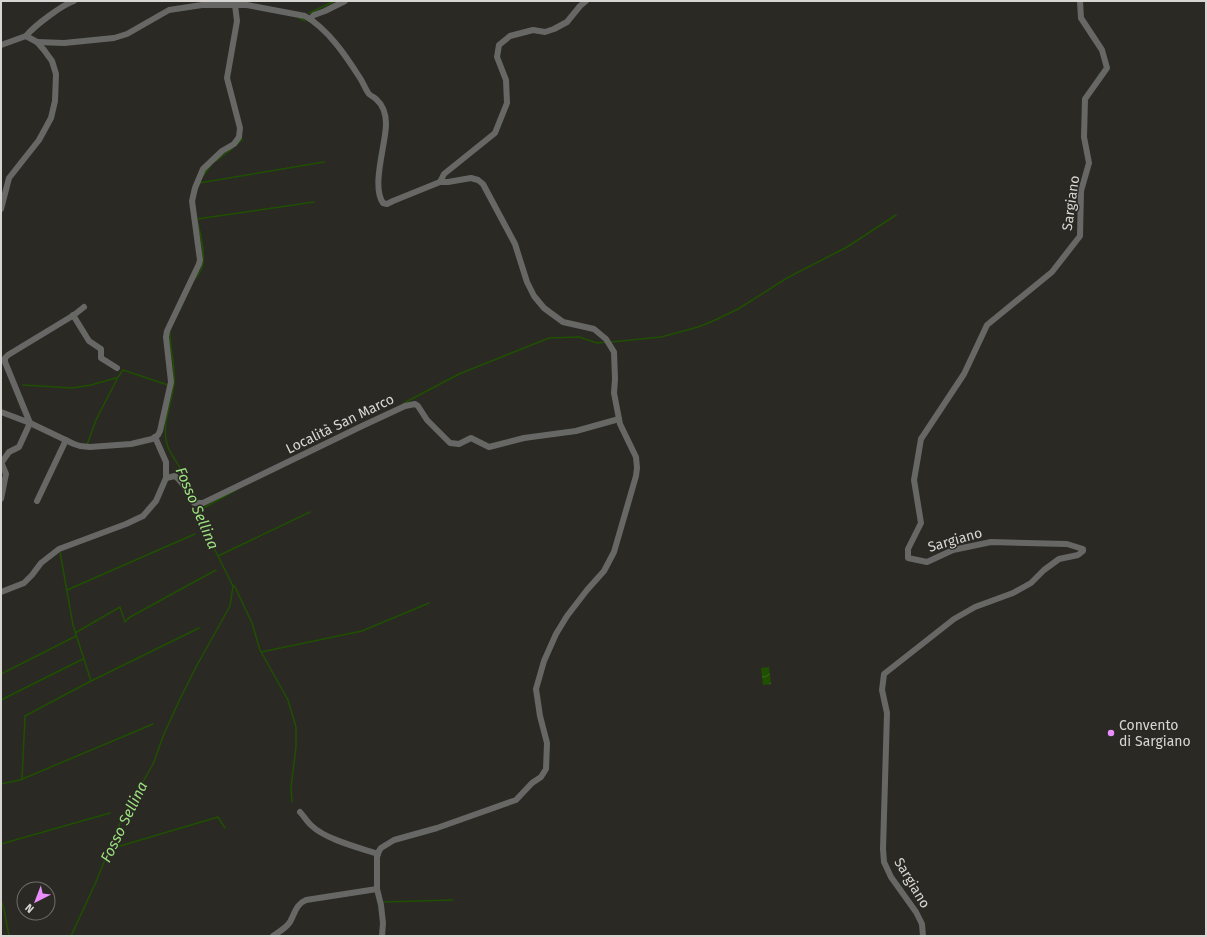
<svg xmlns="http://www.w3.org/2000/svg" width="1207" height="937" font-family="'Fira Sans',sans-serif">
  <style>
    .water { fill: url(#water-waves) }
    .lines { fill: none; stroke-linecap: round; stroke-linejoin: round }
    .stream { stroke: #1e5000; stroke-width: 1.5 }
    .minor { stroke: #676865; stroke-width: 6 }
    .poi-dot { fill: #ea8dfd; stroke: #2b2924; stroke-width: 1.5 }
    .labels { text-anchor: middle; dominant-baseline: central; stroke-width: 3; stroke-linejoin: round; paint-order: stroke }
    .street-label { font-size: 14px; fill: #d8d6d3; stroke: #2b2924 }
    .poi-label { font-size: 14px; fill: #d8d6d3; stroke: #2b2924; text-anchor: start }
    .water-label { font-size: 15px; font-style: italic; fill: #9ce27f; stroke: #2b2924 }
  </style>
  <defs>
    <pattern id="water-waves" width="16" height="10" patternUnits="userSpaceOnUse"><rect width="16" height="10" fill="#1e5000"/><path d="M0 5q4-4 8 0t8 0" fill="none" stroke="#3e6824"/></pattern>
  </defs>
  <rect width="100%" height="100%" fill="#2b2924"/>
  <path class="water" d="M769,667L771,684L763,685L761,668Z"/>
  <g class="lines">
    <g class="stream">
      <path d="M309,13L335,1"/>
      <path d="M299,18L305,21"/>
      <path d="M236,145L242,140L241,137"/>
      <path d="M216,161L233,148"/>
      <path d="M203,176L211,165"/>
      <path d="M199,183L324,162"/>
      <path d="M197,219L314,202"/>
      <path d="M196,278C198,274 201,270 202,267C206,254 200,232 197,220"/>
      <path d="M170,329C169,348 176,366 174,384C172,403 160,427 168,447C173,459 182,469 188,481C192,487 194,494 197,500"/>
      <path d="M611,342L661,337L698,327L713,321L738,309L787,278L847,247L896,215"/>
      <path d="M23,385L72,388L91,385L116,378"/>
      <path d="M404,403L459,374L549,338L579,337L597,343L605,342"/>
      <path d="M87,445L96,420L118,377L123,370L168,385"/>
      <path d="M200,510L236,490"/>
      <path d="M60,552L73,625L91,681"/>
      <path d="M218,556L310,512"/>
      <path d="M233,585L235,587L252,623L260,650L288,700L296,727V747L291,787L292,802"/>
      <path d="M67,590L195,534"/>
      <path d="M75,633L120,607L125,622L130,617L216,570"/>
      <path d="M261,652L362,631L429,603"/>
      <path d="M1,674L76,636"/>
      <path d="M1,700L83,659"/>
      <path d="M22,779L25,716L89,682L199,628"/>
      <path d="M1,784L20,780L153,724"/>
      <path d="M1,844L110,813"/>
      <path d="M110,849L218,817L225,828"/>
      <path d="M1,900L4,909L9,936"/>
      <path d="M383,902L453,900"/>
      <path d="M71,936L95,884L120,823L153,764L164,734L180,699L196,667L230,606L233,586L212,544L198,504"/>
    </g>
    <g class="minor">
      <path d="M310,19L314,15L325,11L345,1"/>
      <path d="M37,42L64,43L114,38L127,34L169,10L202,5H247L305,16C328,29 346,56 360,78C363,82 365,89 369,94C371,96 374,97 376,99C383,105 386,115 386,124C386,144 371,186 383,203L387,204L393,201L440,182H448L471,178L478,180L483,184L515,244L527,282L534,296L544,308L563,322L594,329L606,339L614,352L615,379L614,393L620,424L636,457L637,468L636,476L614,552L604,571L587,590L567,616L556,634L544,661L536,689L540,716L547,743L546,769L541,777L532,783L516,800L510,802L437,828L394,840L381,848L379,851L377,857V889L381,905L383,923L382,936"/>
      <path d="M1,45L26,36"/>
      <path d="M440,182L444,174L495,133L507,103L506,80L497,57L499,45L510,36L533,30L545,32L554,29L567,22L580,6L586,1"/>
      <path d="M1,209L9,178L39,140L51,118L55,101L56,74L52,61L44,50L37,42L26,36C34,26 62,5 74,1"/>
      <path d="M73,315L89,341L101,349V358L117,368"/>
      <path d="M1,412L30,423L74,444L80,446L90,447L131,444L152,439L158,435L160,431L171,382L166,337L167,331L199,264L200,260L192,201L195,188L203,169L222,151L234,144L239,137L240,128L227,78L237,21L235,5"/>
      <path d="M1,462L6,474L1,499"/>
      <path d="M2,462L9,452L19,447L30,423L5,362V358L8,355L74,315L84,307"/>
      <path d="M166,478L175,476C184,483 188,493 194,503H203L360,427L405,406L415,404L418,406L427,420L450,443L459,444L471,438L489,447L524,438L576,431L619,419"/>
      <path d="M37,501L66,440"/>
      <path d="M1,592L24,583L32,575L41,563L59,549L126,524L143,516L156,501L166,478V462L155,437"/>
      <path d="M300,812C304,816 307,822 312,826C325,839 360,848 378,854"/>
      <path d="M273,936C279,932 286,928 290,922C295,913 296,904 306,900L377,889"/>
      <path d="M923,936L922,924L916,912L891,877L884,862L883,849L887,713L882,690L884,674L954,619L975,607L1013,593L1031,583L1044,570L1059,559L1078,555L1083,551V549L1067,544L991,542L953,550L927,562L908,558V549L921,523L914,480L921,439L964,374L987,325L1052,272L1080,236L1081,191L1089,163L1084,137L1085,99L1107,68L1102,50L1081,18L1080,1"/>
    </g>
  </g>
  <circle class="poi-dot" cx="1111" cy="733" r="4"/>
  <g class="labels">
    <g class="street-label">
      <text transform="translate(1071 203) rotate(-82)">Sargiano</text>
      <text transform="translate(340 424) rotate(-26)">Località San Marco</text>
      <text transform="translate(955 540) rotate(-16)">Sargiano</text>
      <text transform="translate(912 883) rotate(59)">Sargiano</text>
    </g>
    <g class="poi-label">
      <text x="1119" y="725">Convento<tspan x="1119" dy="16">di Sargiano</tspan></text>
    </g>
    <g class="water-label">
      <text transform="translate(197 508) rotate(67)">Fosso Sellina</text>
      <text transform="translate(124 822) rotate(-64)">Fosso Sellina</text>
    </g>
  </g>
  <rect width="1207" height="937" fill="none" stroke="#d8d6d3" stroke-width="4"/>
  <g transform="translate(36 901) rotate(222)"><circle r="19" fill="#2b2924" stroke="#706e6a"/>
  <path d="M0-3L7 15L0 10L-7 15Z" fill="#ea8dfd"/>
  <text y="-6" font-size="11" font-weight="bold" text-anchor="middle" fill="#d8d6d3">N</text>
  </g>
</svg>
